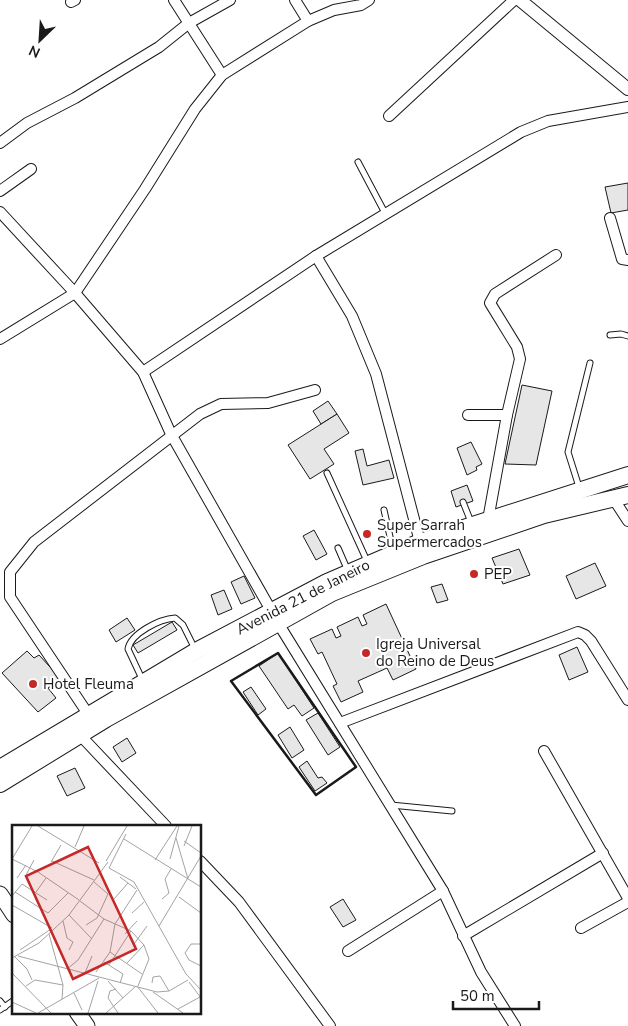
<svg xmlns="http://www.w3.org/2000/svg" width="628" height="1026" font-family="'Nunito Sans',sans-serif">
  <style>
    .building { fill: #e6e6e6; stroke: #1a1a1a }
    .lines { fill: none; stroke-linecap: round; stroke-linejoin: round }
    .service-casing { stroke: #1a1a1a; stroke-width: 7 }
    .minor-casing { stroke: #1a1a1a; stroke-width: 12 }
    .tertiary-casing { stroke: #1a1a1a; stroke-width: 14 }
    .secondary-casing { stroke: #1a1a1a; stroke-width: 17 }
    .primary-casing { stroke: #1a1a1a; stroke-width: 18 }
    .service { stroke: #fff; stroke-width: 5 }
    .minor { stroke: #fff; stroke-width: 10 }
    .tertiary { stroke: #fff; stroke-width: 12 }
    .secondary { stroke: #fff; stroke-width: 15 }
    .primary { stroke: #fff; stroke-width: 16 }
    .wall { stroke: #1a1a1a; stroke-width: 2.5 }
    .poi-dot { fill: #c62828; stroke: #fff; stroke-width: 2 }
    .labels { text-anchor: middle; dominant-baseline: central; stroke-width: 4; stroke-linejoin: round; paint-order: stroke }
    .poi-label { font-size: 15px; fill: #1a1a1a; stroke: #fff; text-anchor: start }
    .street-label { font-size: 15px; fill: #1a1a1a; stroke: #fff }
    .inset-road { fill: none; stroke: #a3a3a3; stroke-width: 1 }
    .view { fill: #c62828; fill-opacity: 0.15; stroke: #c62828; stroke-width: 2.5 }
    .inset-edge { fill: none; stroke: #1a1a1a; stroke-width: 2.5 }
  </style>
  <rect width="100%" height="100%" fill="#fff"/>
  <g class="building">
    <path d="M628,183V210L611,213L605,187Z"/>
    <path d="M522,385L552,391L536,465L505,464Z"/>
    <path d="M328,401L337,414L321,424L313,411Z"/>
    <path d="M337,414L349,433L324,449L334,464L310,479L288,445Z"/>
    <path d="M471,442L482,464L476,467L477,470L467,475L457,448Z"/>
    <path d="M363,449L367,466L389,460L394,478L363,485L355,451Z"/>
    <path d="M467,485L473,501L456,507L451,491Z"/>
    <path d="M314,530L327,554L316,560L303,536Z"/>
    <path d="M519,549L530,575L503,584L492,558Z"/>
    <path d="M595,563L606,586L576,599L566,576Z"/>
    <path d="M244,576L255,598L241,604L231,582Z"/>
    <path d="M442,584L448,600L437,603L431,587Z"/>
    <path d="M224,590L232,609L218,615L211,595Z"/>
    <path d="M386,604L416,669L393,680L387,668L358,681L363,692L341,702L333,686L337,684L322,652L318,654L310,639L332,629L336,638L341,636L337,627L358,617L362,626L367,624L363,615Z"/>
    <path d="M127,618L135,630L116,642L109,630Z"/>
    <path d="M172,622L177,630L138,653L133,645Z"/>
    <path d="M577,647L588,672L569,680L559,655Z"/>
    <path d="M27,651L34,658L39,655L61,679L48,688L56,698L38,712L2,673Z"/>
    <path d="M278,653L314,708L302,716L294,705L288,709L259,666Z"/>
    <path d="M251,687L266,709L258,715L243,692Z"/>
    <path d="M318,713L340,747L328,755L306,720Z"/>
    <path d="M290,727L304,750L292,758L278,735Z"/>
    <path d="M127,738L136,753L122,762L113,747Z"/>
    <path d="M307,761L318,778L322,777L327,783L315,791L299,767Z"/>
    <path d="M75,768L85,788L67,796L57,776Z"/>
    <path d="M343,899L356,920L343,927L330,907Z"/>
  </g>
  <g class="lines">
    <g class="service-casing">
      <g id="service">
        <path d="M358,162L385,213"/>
        <path d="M610,335L621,334L628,336"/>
        <path d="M327,473L367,561"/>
        <path d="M579,487L568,452L590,363"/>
        <path d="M463,502L471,522"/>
        <path d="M384,510L393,550"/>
        <path d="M338,548L348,571"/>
        <path d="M143,681L128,649C131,633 160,619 175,618L183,625L195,649"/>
        <path d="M391,805L452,811"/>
        <path d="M0,1001L5,1007"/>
        <path d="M0,1010L14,1000"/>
      </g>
    </g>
    <g class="minor-casing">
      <g id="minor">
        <path d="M174,0L222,75"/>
        <path d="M295,0L308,21"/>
        <path d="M71,2L75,0"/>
        <path d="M389,116L514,0"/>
        <path d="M0,143L27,123L75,98L159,47L189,23L230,0"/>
        <path d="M0,191L31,169"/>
        <path d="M0,212L75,293L143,372L171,434L272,612"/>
        <path d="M610,218L622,259L628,260"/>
        <path d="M316,256L352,316L376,374L420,542"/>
        <path d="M0,339L75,293L145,189L195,109L222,75L308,21L334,10L361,5L369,0"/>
        <path d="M143,372L316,256L521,132L548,121L628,107"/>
        <path d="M468,415H507"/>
        <path d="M613,498L628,521"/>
        <path d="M488,520L507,415L520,359L517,347L490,303L495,294L556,255"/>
        <path d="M278,623L443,891L481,972L515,1026"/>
        <path d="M88,714L10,597V572L34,542L200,414L221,404L268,403L315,390"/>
        <path d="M340,723L578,632L585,635L591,641L628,700"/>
        <path d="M80,735L166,826"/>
        <path d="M544,751L628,898"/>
        <path d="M200,861L239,902L330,1026"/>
        <path d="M581,928L628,902"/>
        <path d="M463,936L603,853"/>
        <path d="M348,951L443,891"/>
      </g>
    </g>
    <g class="tertiary-casing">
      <path id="tertiary" d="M520,0L628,89"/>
    </g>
    <g class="secondary-casing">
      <g id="secondary">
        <path d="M0,894L14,915"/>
        <path d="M77,1012L87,1026"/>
      </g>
    </g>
    <g class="primary-casing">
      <g id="primary">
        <path d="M0,768L196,651L327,582L420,542L628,475"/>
        <path d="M0,784L106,719L332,593L423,556L544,515L628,495"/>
      </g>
    </g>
    <use href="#service" class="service"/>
    <use href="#minor" class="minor"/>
    <use href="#tertiary" class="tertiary"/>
    <use href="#secondary" class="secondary"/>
    <use href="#primary" class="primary"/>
    <path class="wall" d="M278,653L356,767L316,795L231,681Z"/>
  </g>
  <g class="poi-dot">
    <circle cx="367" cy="534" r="5"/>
    <circle cx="474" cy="574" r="5"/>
    <circle cx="366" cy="653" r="5"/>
    <circle cx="33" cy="684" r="5"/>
  </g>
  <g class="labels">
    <g class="poi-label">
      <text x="377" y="525">Super Sarrah<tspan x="377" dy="17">Supermercados</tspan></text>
      <text x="484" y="574">PEP</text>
      <text x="376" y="644">Igreja Universal<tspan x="376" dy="17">do Reino de Deus</tspan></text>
      <text x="43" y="684">Hotel Fleuma</text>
    </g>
    <g class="street-label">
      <text transform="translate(303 597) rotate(-27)">Avenida 21 de Janeiro</text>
    </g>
  </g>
  <g transform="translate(12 825)">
    <rect width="189" height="189" fill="#fff"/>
    <path class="inset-road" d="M26,1L87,38M114,9L97,43L122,57L174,149L189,165M164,13L176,54M112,14L189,62M172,16L189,28M172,21L180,1M63,22L72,1M0,34L26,47L67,75M0,34L20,1M158,34L167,1M143,35L165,1M40,36L82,55M94,36L115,1M39,37L49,20M14,50L22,35M108,52L124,64M5,53L14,40M3,67L36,88L56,68M24,67L34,53M0,71L10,59L35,75M167,72L189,88M102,74L116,58M150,74L157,68L153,54L159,44M68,76L92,94L119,106L132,120L137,134L126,161M0,80L40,103M120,88L132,77M57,90L80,114M51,96L55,113L61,117L57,125M74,100L85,93L96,69L82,57M147,101L189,31M37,109L51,160L50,174M113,109L125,96M122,119L135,101M189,119H179L173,128L177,135L189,141M8,125L39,104M98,127L130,149M2,131L15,144L20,155M6,131L145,167L157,166L176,155M0,133L27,118L57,90L96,37M92,137L111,149L108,158M115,138L132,120M97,140L119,106M55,144L66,135L92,94M84,147L98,127L103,99L125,65M0,148L39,188M73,148L80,131M96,156L111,173M177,157L189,173M140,158L141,152L148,151L157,166M14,161L23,155L51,160M125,161L146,188M104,164L98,166L96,173L106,188M141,167L171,188M62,168L70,185M0,177L24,188M166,184L188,172M26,188L87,153M76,188L86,156M94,188L123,162"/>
    <path class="view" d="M76,22L124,124L61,154L14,51Z"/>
    <rect width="189" height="189" class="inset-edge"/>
  </g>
  <g transform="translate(40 40) rotate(205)" stroke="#ffffff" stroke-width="4" paint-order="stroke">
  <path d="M0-4L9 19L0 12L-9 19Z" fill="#1a1a1a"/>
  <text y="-8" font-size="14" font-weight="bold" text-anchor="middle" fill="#1a1a1a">N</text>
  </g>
  <path d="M453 1001v8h86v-8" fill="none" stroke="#1a1a1a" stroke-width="2.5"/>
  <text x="460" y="1001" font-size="15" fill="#1a1a1a" stroke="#ffffff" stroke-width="4" paint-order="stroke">50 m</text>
</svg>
